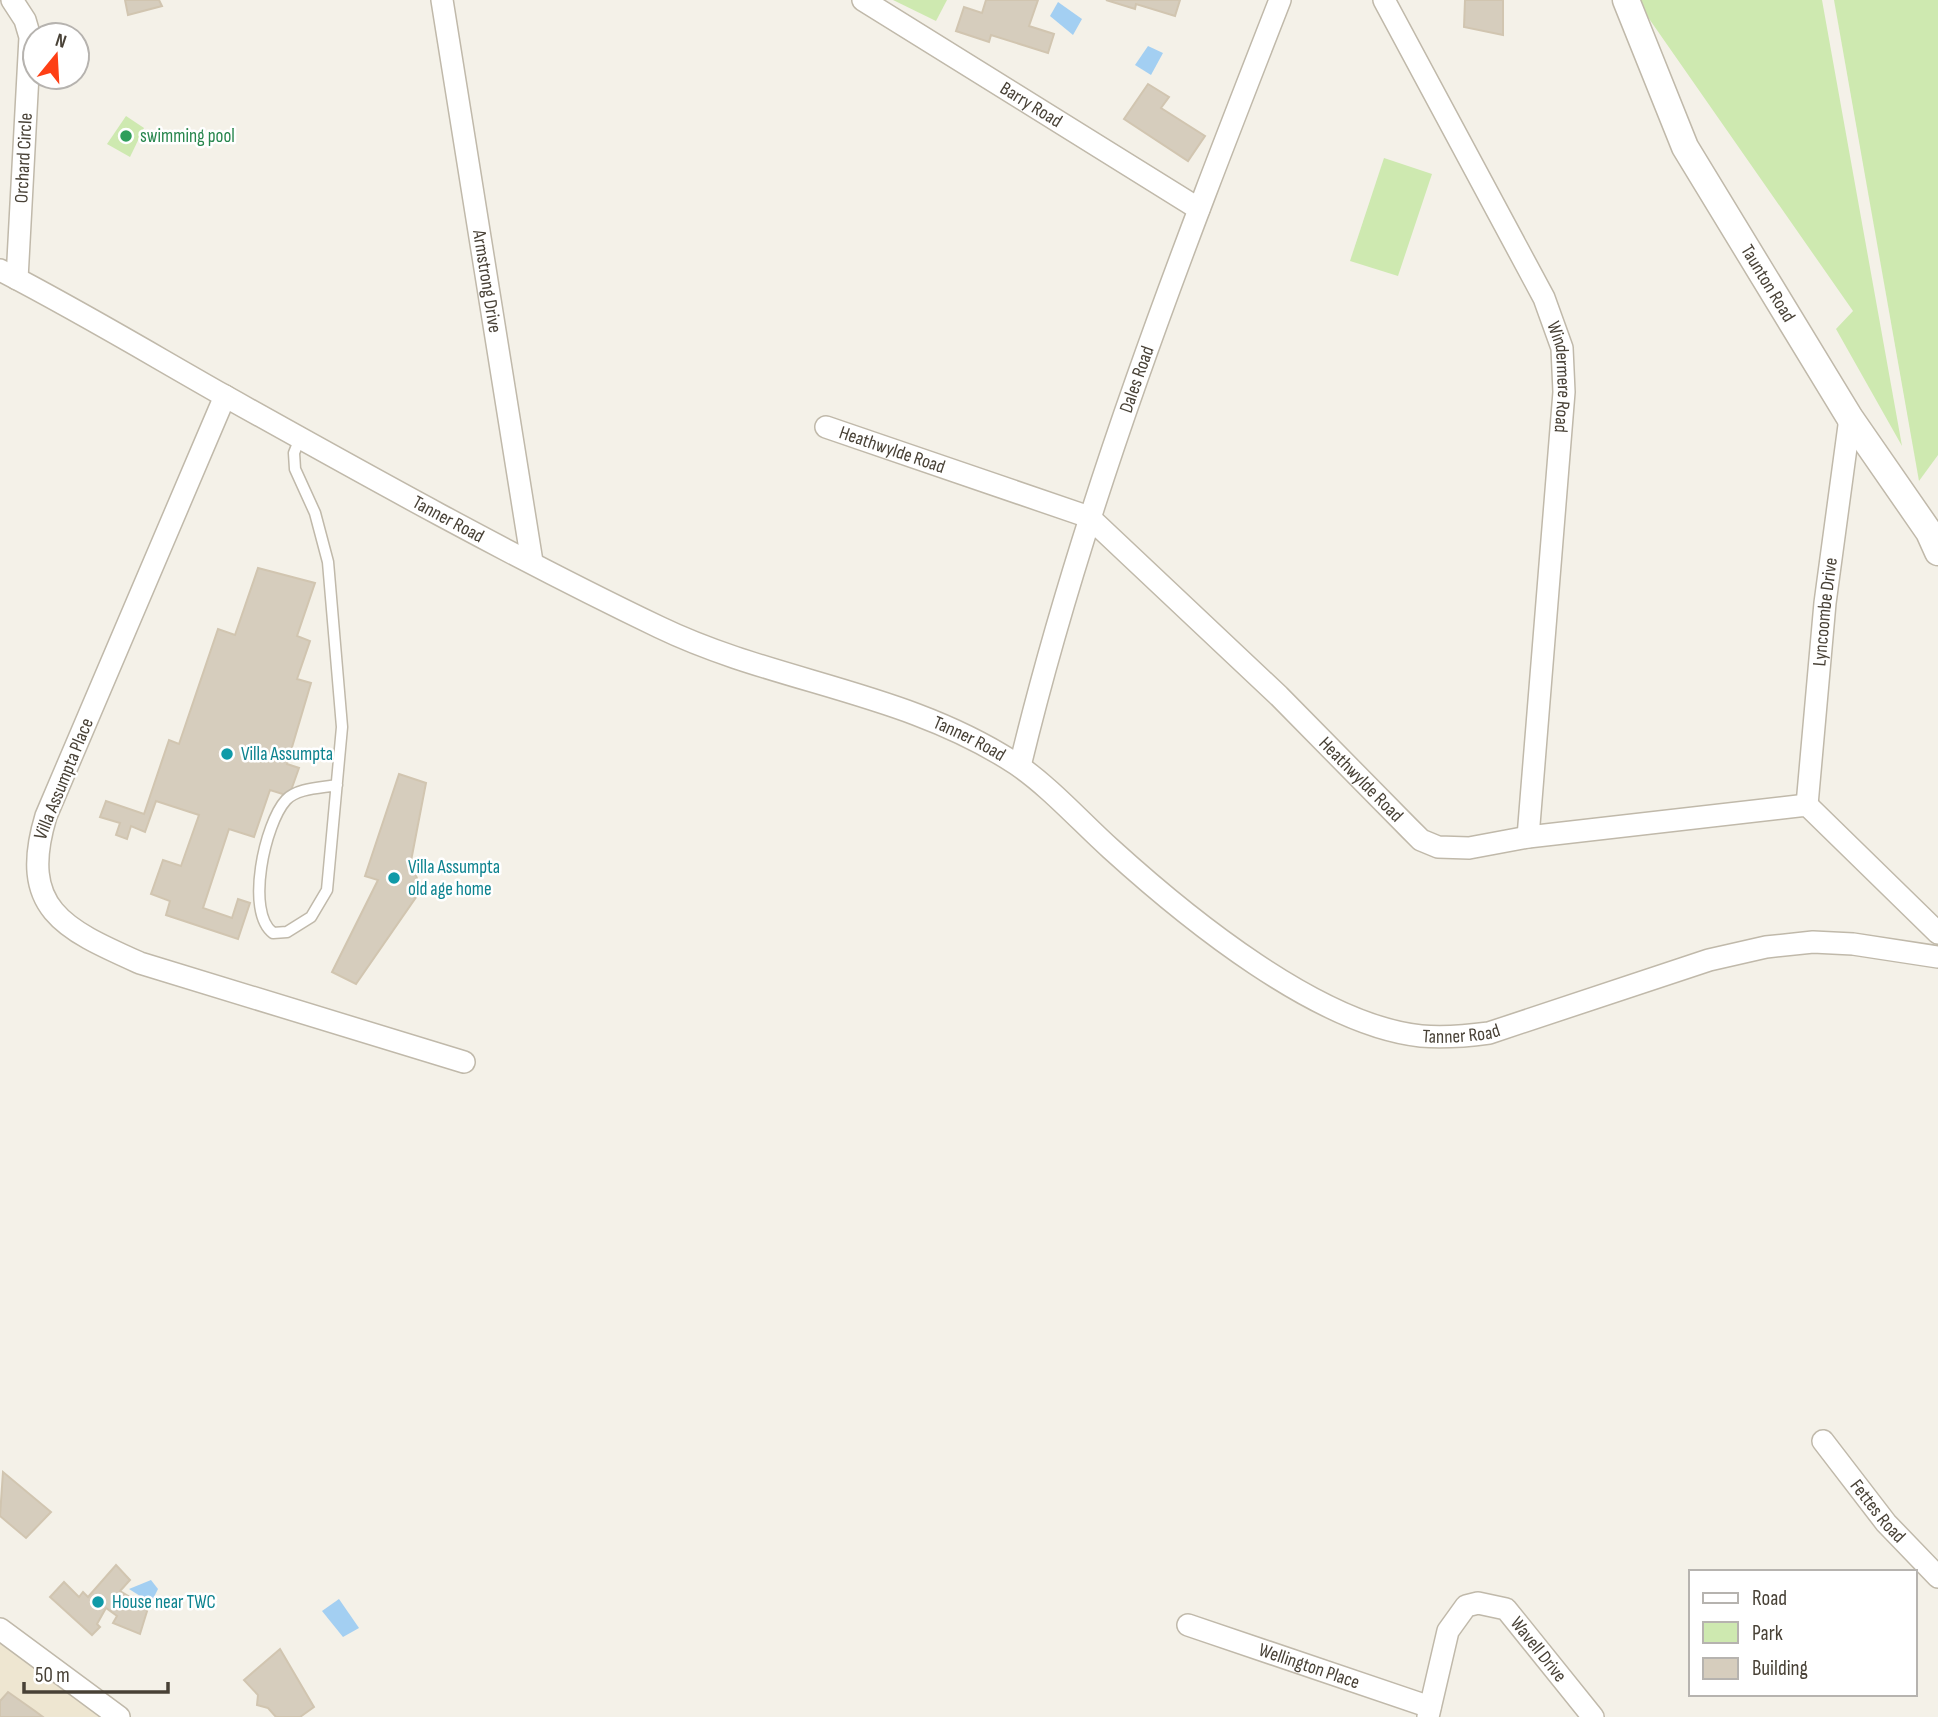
<svg xmlns="http://www.w3.org/2000/svg" width="1938" height="1717" font-family="'Sofia Sans Condensed',sans-serif">
  <style>
    .education { fill: #eee6d1 }
    .green { fill: #cee9b0 }
    .water { fill: #a3cff2 }
    .building { fill: #d6cdbd; stroke: #d1c5b0; stroke-width: 2 }
    .lines { fill: none; stroke-linecap: round; stroke-linejoin: round }
    .service-casing { stroke: #c0b9aa; stroke-width: 13 }
    .minor-casing { stroke: #c0b9aa; stroke-width: 24 }
    .tertiary-casing { stroke: #c0b9aa; stroke-width: 29 }
    .service { stroke: #fff; stroke-width: 10 }
    .minor { stroke: #fff; stroke-width: 21 }
    .tertiary { stroke: #fff; stroke-width: 26 }
    .leisure-dot { fill: #2e9e5b; stroke: #fff; stroke-width: 2.5 }
    .culture-dot { fill: #0f9aa8; stroke: #fff; stroke-width: 2.5 }
    .labels { text-anchor: middle; dominant-baseline: central; stroke-width: 5; stroke-linejoin: round; paint-order: stroke }
    .street-label { font-size: 19px; fill: #484136; stroke: #fff }
    .leisure-label { font-size: 19px; fill: #27864d; stroke: #fff; text-anchor: start }
    .culture-label { font-size: 19px; fill: #0d838f; stroke: #fff; text-anchor: start }
  </style>
  <rect width="100%" height="100%" fill="#f4f1e8"/>
  <path class="education" d="M0,1629L119,1717H0Z"/>
  <g class="green">
    <path d="M893,0H947L936,21Z"/>
    <path d="M1636,0H1822L1902,446L1836,329L1853,311Z"/>
    <path d="M1834,0H1938V455L1919,481Z"/>
    <path d="M126,116L144,128L130,157L107,144Z"/>
    <path d="M1384,158L1432,174L1398,276L1350,261Z"/>
  </g>
  <g class="water">
    <path d="M1058,2L1082,19L1073,35L1050,16Z"/>
    <path d="M1148,46L1163,53L1151,75L1135,65Z"/>
    <path d="M151,1580L158,1589L153,1599L148,1601L129,1589Z"/>
    <path d="M339,1599L359,1628L343,1637L322,1611Z"/>
  </g>
  <g class="building">
    <path d="M125,0H159L162,6L128,15Z"/>
    <path d="M986,0H1038L1029,26L1054,34L1048,53L991,35L989,42L956,31L964,7L982,13Z"/>
    <path d="M1106,0H1180L1175,16L1136,4L1135,9Z"/>
    <path d="M1465,0H1503V35L1464,27Z"/>
    <path d="M1148,84L1169,97L1161,108L1205,136L1188,161L1124,119Z"/>
    <path d="M258,568L315,583L297,636L310,641L297,679L311,683L287,764L299,768L289,796L270,790L254,837L229,829L203,908L232,918L238,899L250,903L238,939L166,915L170,901L151,894L163,860L181,866L199,815L156,801L145,832L131,826L127,839L116,835L120,823L100,817L106,801L144,814L169,740L179,744L218,629L235,635Z"/>
    <path d="M399,774L426,783L411,861L421,890L356,984L332,972L378,880L365,876Z"/>
    <path d="M3,1472L51,1512L26,1538L0,1516Z"/>
    <path d="M116,1565L130,1580L120,1591L148,1608L140,1634L113,1623L117,1616L106,1608L97,1624L100,1627L92,1635L50,1597L64,1582L79,1597L83,1592L88,1597Z"/>
    <path d="M280,1649L314,1707L300,1717H276L268,1708L257,1705L258,1695L244,1680Z"/>
    <path d="M8,1692L35,1711L43,1717H0V1701Z"/>
  </g>
  <g class="lines">
    <g class="service-casing">
      <path id="service" d="M300,438L294,453L295,469L315,513L328,562L342,727L327,890L311,917L287,932L273,933C245,912 265,823 286,800C297,788 321,788 337,785"/>
    </g>
    <g class="minor-casing">
      <g id="minor">
        <path d="M12,0L25,20L30,37L17,279"/>
        <path id="s1" d="M442,0L532,562"/>
        <path id="s2" d="M863,0L1199,209"/>
        <path id="s3" d="M1384,0L1544,298L1562,348L1564,392L1528,837"/>
        <path id="s4" d="M0,270C76,309 149,353 223,395C366,475 511,556 659,627C775,683 905,691 1016,764C1050,787 1081,822 1111,849C1187,918 1318,1025 1421,1036C1444,1038 1467,1036 1489,1033L1709,960L1766,947L1813,942L1853,944L1938,957"/>
        <path d="M225,396L46,816C18,909 64,929 140,963L464,1062"/>
        <path id="s5" d="M826,427L1089,517L1279,696L1409,828L1421,840L1438,847L1469,848L1528,837L1807,805L1938,933"/>
        <path id="s6" d="M1020,766C1083,504 1182,251 1280,0"/>
        <path id="s7" d="M1807,805L1825,603L1850,418"/>
        <path id="s8" d="M1823,1441L1886,1523L1938,1577"/>
        <path id="s9" d="M1188,1625L1430,1707"/>
        <path d="M0,1629L119,1717"/>
        <path id="s10" d="M1428,1717L1448,1631L1466,1606L1478,1603L1506,1609L1593,1717"/>
      </g>
    </g>
    <g class="tertiary-casing">
      <g id="tertiary">
        <path id="s11" d="M1626,0L1685,147L1850,418L1929,532L1938,552"/>
      </g>
    </g>
    <use href="#service" class="service"/>
    <use href="#minor" class="minor"/>
    <use href="#tertiary" class="tertiary"/>
  </g>
  <circle class="leisure-dot" cx="126" cy="136" r="7"/>
  <g class="culture-dot">
    <circle cx="227" cy="754" r="7"/>
    <circle cx="394" cy="878" r="7"/>
    <circle cx="98" cy="1602" r="7"/>
  </g>
  <g class="labels">
    <g class="street-label">
      <text stroke="none"><textPath href="#s2" startOffset="198">Barry Road</textPath></text>
      <text transform="translate(24 158) rotate(-87)">Orchard Circle</text>
      <text stroke="none"><textPath href="#s1" startOffset="285">Armstrong Drive</textPath></text>
      <text stroke="none"><textPath href="#s11" startOffset="318">Taunton Road</textPath></text>
      <text stroke="none"><textPath href="#s3" startOffset="420">Windermere Road</textPath></text>
      <text stroke="none"><textPath href="#s6" startOffset="404">Dales Road</textPath></text>
      <text stroke="none"><textPath href="#s5" startOffset="70">Heathwylde Road</textPath></text>
      <text stroke="none"><textPath href="#s4" startOffset="513">Tanner Road</textPath></text>
      <text stroke="none"><textPath href="#s7" startOffset="194">Lyncoombe Drive</textPath></text>
      <text stroke="none"><textPath href="#s4" startOffset="1080">Tanner Road</textPath></text>
      <text transform="translate(64 779) rotate(-68)">Villa Assumpta Place</text>
      <text stroke="none"><textPath href="#s5" startOffset="656">Heathwylde Road</textPath></text>
      <text stroke="none"><textPath href="#s4" startOffset="1668">Tanner Road</textPath></text>
      <text stroke="none"><textPath href="#s8" startOffset="89">Fettes Road</textPath></text>
      <text stroke="none"><textPath href="#s10" startOffset="212">Wavell Drive</textPath></text>
      <text stroke="none"><textPath href="#s9" startOffset="128">Wellington Place</textPath></text>
    </g>
    <g class="leisure-label">
      <text x="140" y="136">swimming pool</text>
    </g>
    <g class="culture-label">
      <text x="241" y="754">Villa Assumpta</text>
      <text x="408" y="867">Villa Assumpta<tspan x="408" dy="22">old age home</tspan></text>
      <text x="112" y="1602">House near TWC</text>
    </g>
  </g>
  <rect x="1689" y="1570" width="228" height="126" fill="#ffffff" stroke="#b6b3af" stroke-width="2"/>
  <rect x="1703" y="1593" width="35" height="10" fill="#ffffff" stroke="#b6b3af" stroke-width="2"/>
  <text x="1752" y="1605" font-size="21" fill="#484136">Road</text>
  <rect x="1703" y="1622" width="35" height="21" fill="#cee9b0" stroke="#b6b3af" stroke-width="2"/>
  <text x="1752" y="1640" font-size="21" fill="#484136">Park</text>
  <rect x="1703" y="1658" width="35" height="21" fill="#d6cdbd" stroke="#b6b3af" stroke-width="2"/>
  <text x="1752" y="1675" font-size="21" fill="#484136">Building</text>
  <g transform="translate(56 56) rotate(18)"><circle r="33" fill="#ffffff" stroke="#b6b3af" stroke-width="2"/>
  <path d="M0-5L12 26L0 18L-12 26Z" fill="#fe3f15"/>
  <text y="-10" font-size="19" font-weight="bold" text-anchor="middle" fill="#484136">N</text>
  </g>
  <path d="M24 1682v10h144v-10" fill="none" stroke="#484136" stroke-width="3.5"/>
  <text x="35" y="1682" font-size="21" fill="#484136" stroke="#ffffff" stroke-width="5" paint-order="stroke">50 m</text>
</svg>
